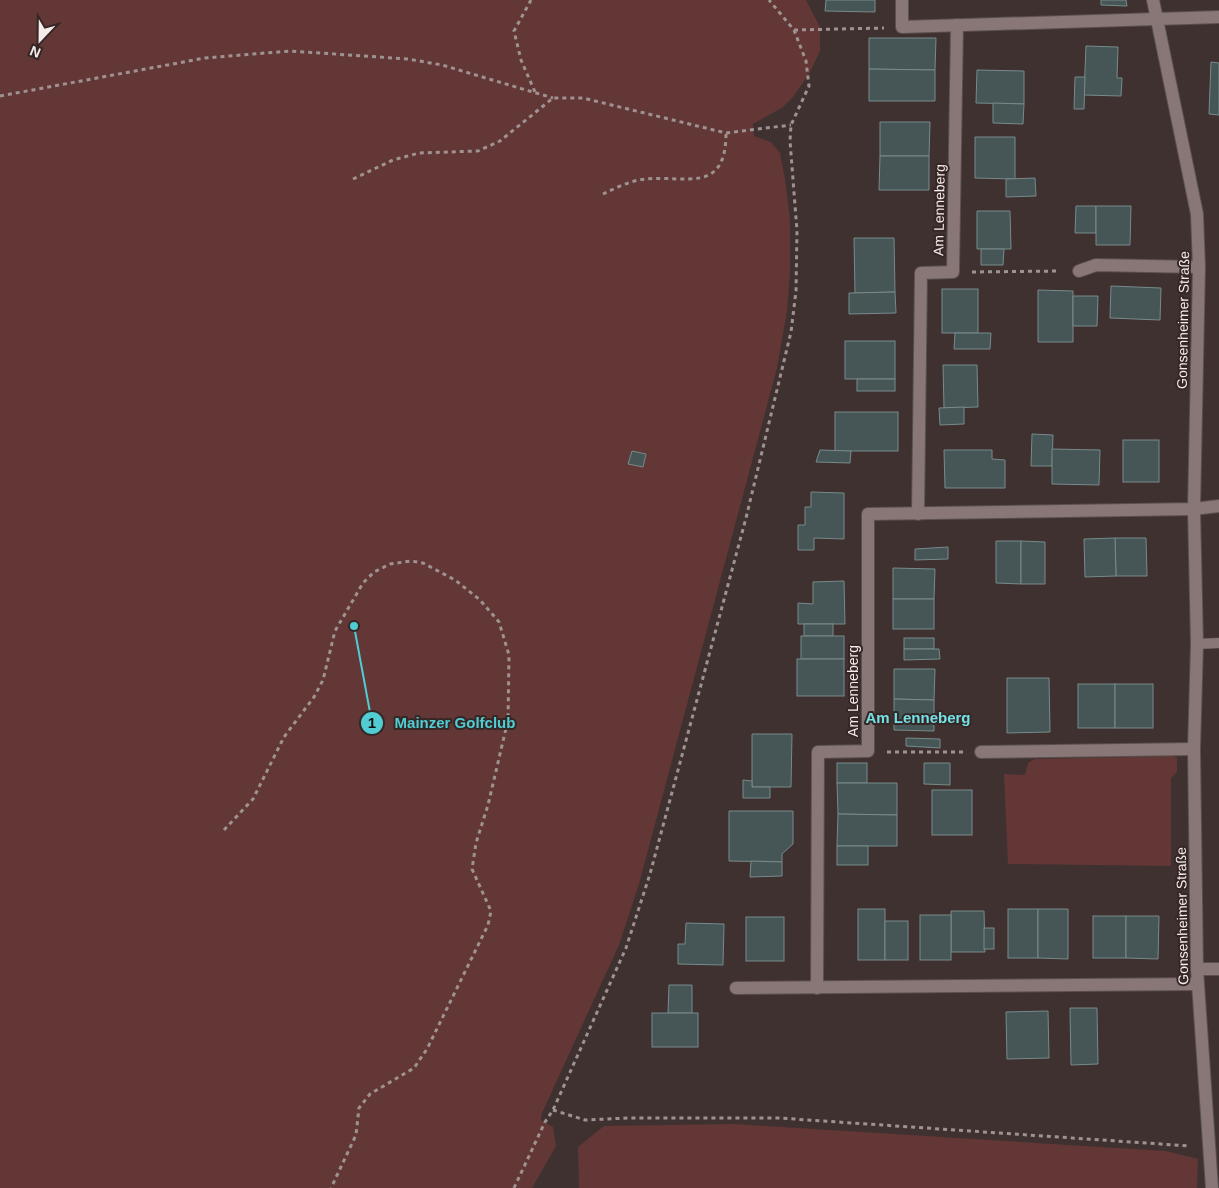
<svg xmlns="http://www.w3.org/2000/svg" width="1219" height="1188" font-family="Helvetica,sans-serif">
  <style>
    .green { fill: #633735 }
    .building { fill: #465657; stroke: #788a8b }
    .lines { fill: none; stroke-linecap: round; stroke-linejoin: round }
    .service-casing { stroke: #5b504f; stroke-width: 11 }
    .minor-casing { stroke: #5b504f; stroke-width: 14 }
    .path { stroke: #9f9392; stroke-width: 3; stroke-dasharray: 4 4; stroke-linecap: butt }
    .service { stroke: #887776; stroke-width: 10 }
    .minor { stroke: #887776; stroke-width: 12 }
    .labels { text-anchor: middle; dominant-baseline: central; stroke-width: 4; stroke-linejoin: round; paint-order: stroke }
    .street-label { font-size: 14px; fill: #f5ebea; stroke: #342726 }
    .neighbourhood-label { font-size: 15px; font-weight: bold; fill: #74e0e6; stroke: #342726 }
    .leader { fill: none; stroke: #51ccd3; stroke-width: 2 }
    .callout-dot { fill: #51ccd3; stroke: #342726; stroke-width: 2 }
    .mark-label { font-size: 15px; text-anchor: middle; font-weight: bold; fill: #111 }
    .callout-label { font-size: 15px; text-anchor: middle; font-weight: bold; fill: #51ccd3; stroke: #342726; stroke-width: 4; stroke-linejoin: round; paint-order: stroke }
  </style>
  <rect width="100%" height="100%" fill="#3f3130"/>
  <g class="green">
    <path d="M0,0H806L820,27V51L809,74L793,97L783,107L753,124L754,136L771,142L780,153L785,179L790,219V272L787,311L777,368L639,884L619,945L542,1113L541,1120L553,1127L556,1146L532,1188H0Z"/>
    <path d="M1172,756L1177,758V772L1171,778V866L1008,864L1004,774L1025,775L1028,763L1035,759Z"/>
    <path d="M734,1124L1166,1151L1198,1159L1197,1188H579L578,1147L604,1126Z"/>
  </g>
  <g class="building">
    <path d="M826,0H875V12L825,11Z"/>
    <path d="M1101,0H1126L1127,6L1101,5Z"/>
    <path d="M869,38H936L935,70L869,69Z"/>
    <path d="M1086,46L1118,47L1117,78H1122L1121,96L1084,95Z"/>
    <path d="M1211,62L1219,63V115L1209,114Z"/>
    <path d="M869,69L935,70V101H869Z"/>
    <path d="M977,70L1024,71V104L976,103Z"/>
    <path d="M1075,77H1085L1084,109H1074Z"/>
    <path d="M993,103L1024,104L1023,124L993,123Z"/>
    <path d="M880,122H930L929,156H880Z"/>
    <path d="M975,137H1015V179L975,178Z"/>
    <path d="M880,156H929V190H879Z"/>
    <path d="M1035,178L1036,196L1006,197V179Z"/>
    <path d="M1076,206H1096V233H1075Z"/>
    <path d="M1096,206H1131L1130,245H1096Z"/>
    <path d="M977,211H1010L1011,249H977Z"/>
    <path d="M854,238H894L895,292L855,293Z"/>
    <path d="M981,249H1004L1003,265H981Z"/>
    <path d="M1111,286L1161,288L1160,320L1110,318Z"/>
    <rect x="942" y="289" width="36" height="44"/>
    <path d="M1038,290L1073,291V342H1038Z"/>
    <path d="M895,292L896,313L849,314V293Z"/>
    <path d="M1073,296H1098L1097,326H1073Z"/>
    <path d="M955,333H991L990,349H954Z"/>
    <rect x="845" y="341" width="50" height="38"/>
    <path d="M943,365H977L978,407L944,408Z"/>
    <rect x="857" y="379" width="38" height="12"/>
    <path d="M964,407V424L940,425L939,408Z"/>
    <rect x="835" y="412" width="63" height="39"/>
    <path d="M1032,434L1053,435L1052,466H1031Z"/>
    <rect x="1123" y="440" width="36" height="42"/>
    <path d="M1052,449L1100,450L1099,485L1052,484Z"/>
    <path d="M820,450L851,451L850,463L816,462Z"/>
    <path d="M944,450H992V459L1005,460V488H945Z"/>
    <path d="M632,451L646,454L643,467L628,464Z"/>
    <path d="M811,492L844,493V539L814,538V550H798V525H805V507H811Z"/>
    <path d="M1115,538H1146L1147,576H1116Z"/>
    <path d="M1115,538L1116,576L1085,577L1084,539Z"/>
    <path d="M996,541H1021V584L996,583Z"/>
    <path d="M1021,541L1045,542V584H1021Z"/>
    <path d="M948,547V559L915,560V549Z"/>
    <path d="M893,568L935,569L934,599H893Z"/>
    <path d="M844,581L845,624H798V603L813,604V582Z"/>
    <rect x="893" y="599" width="41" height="30"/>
    <rect x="804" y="624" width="29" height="12"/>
    <rect x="801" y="636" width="43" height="23"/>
    <rect x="904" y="638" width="30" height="11"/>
    <path d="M904,649H939L940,659L904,660Z"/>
    <rect x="797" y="659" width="47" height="37"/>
    <path d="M894,669H935L934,700L894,699Z"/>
    <path d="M1007,678H1049L1050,732L1007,733Z"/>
    <rect x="1078" y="684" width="37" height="44"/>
    <rect x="1115" y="684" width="38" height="44"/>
    <path d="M894,699L934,700V731L894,730Z"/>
    <path d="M752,734H792L791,787H752Z"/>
    <path d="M906,738L940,739V748L906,746Z"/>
    <rect x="837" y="763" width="30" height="20"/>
    <path d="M924,763H950V785L924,784Z"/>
    <path d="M743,780L752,781V787H770V798H743Z"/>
    <path d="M837,783H897V815L838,814Z"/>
    <rect x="932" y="790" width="40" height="45"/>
    <path d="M729,811H793V844L782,854V862L729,861Z"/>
    <path d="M838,814L897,815V846H837Z"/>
    <rect x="837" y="846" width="31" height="19"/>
    <path d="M751,861L782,862V876L750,877Z"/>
    <rect x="858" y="909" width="27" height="51"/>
    <rect x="1008" y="909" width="30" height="49"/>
    <path d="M1038,909H1068V959L1038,958Z"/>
    <path d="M951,911H984L985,952H951Z"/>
    <rect x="920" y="915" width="31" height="45"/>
    <rect x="1093" y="916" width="33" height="42"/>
    <path d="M1126,916H1159L1158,959L1126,958Z"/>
    <rect x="746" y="917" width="38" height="44"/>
    <rect x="885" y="921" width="23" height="39"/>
    <path d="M686,923L724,924L723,965L678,964V944H685Z"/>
    <rect x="984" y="928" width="10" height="21"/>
    <path d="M669,985H692V1013H668Z"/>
    <path d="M1070,1008H1097L1098,1064L1071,1065Z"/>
    <path d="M1048,1011L1049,1058L1007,1059L1006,1012Z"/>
    <rect x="652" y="1013" width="46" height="34"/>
  </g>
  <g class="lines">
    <g class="service-casing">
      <path id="service" d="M1197,644L1219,643"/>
    </g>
    <g class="minor-casing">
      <g id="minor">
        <path d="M902,0V27L1219,17"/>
        <path d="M1153,0L1197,214L1199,267L1194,509L1197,644L1194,749L1197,969L1212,1188"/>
        <path d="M1079,271L1096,265L1199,267"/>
        <path d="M918,514L921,273L953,272L957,25"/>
        <path d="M981,752L1194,749"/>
        <path d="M1197,969H1219"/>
        <path d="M736,988L1198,984"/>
        <path d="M817,988L818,752L868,751V514L1194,509L1219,506"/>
      </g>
    </g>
    <g class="path">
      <path d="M531,0L514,31L521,60L535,92"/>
      <path d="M794,30L884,28"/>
      <path d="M0,96L205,58L290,51L408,59L442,65L553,98"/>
      <path d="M353,179L393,160L419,153L478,151L500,141L553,98H583L726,133L791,125"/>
      <path d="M603,194C616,188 631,180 646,179C685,175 726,195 726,133"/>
      <path d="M972,272L1060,271"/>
      <path d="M887,752H963"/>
      <path d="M224,830L253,799L284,737L314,697L323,680L335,631L363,583L374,572L390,564L411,561L423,563L455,580L480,600L499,622L509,655L508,720L488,805L476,843L472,869L491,911L488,925L427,1049L414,1068L370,1094L359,1108L356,1135L331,1188"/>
      <path d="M553,1110L585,1120L629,1118H779L1190,1146"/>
      <path d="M514,1188L545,1122L553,1110L626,948L650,874L746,518L791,332L796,291L797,231L790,141L791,125L809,86L806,61L794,30L769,0"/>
    </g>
    <use href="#service" class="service"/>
    <use href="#minor" class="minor"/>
  </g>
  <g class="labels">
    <g class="street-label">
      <text transform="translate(939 210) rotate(-89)">Am Lenneberg</text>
      <text transform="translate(1183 320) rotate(-89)">Gonsenheimer Straße</text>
      <text transform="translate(853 691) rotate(-90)">Am Lenneberg</text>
      <text transform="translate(1182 916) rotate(-91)">Gonsenheimer Straße</text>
    </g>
    <g class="neighbourhood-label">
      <text x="918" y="717">Am Lenneberg</text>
    </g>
  </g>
  <path class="leader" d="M354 626L372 723"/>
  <g class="callout-dot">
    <circle cx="354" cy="626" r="5"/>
    <circle cx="372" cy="723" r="12"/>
  </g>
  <g class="mark-label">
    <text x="372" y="728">1</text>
  </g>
  <g class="callout-label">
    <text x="455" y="728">Mainzer Golfclub</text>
  </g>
  <g transform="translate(40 40) rotate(202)" stroke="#342726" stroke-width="4" paint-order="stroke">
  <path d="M0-4L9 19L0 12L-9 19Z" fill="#f5ebea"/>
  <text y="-8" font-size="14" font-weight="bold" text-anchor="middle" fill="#f5ebea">N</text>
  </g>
</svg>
